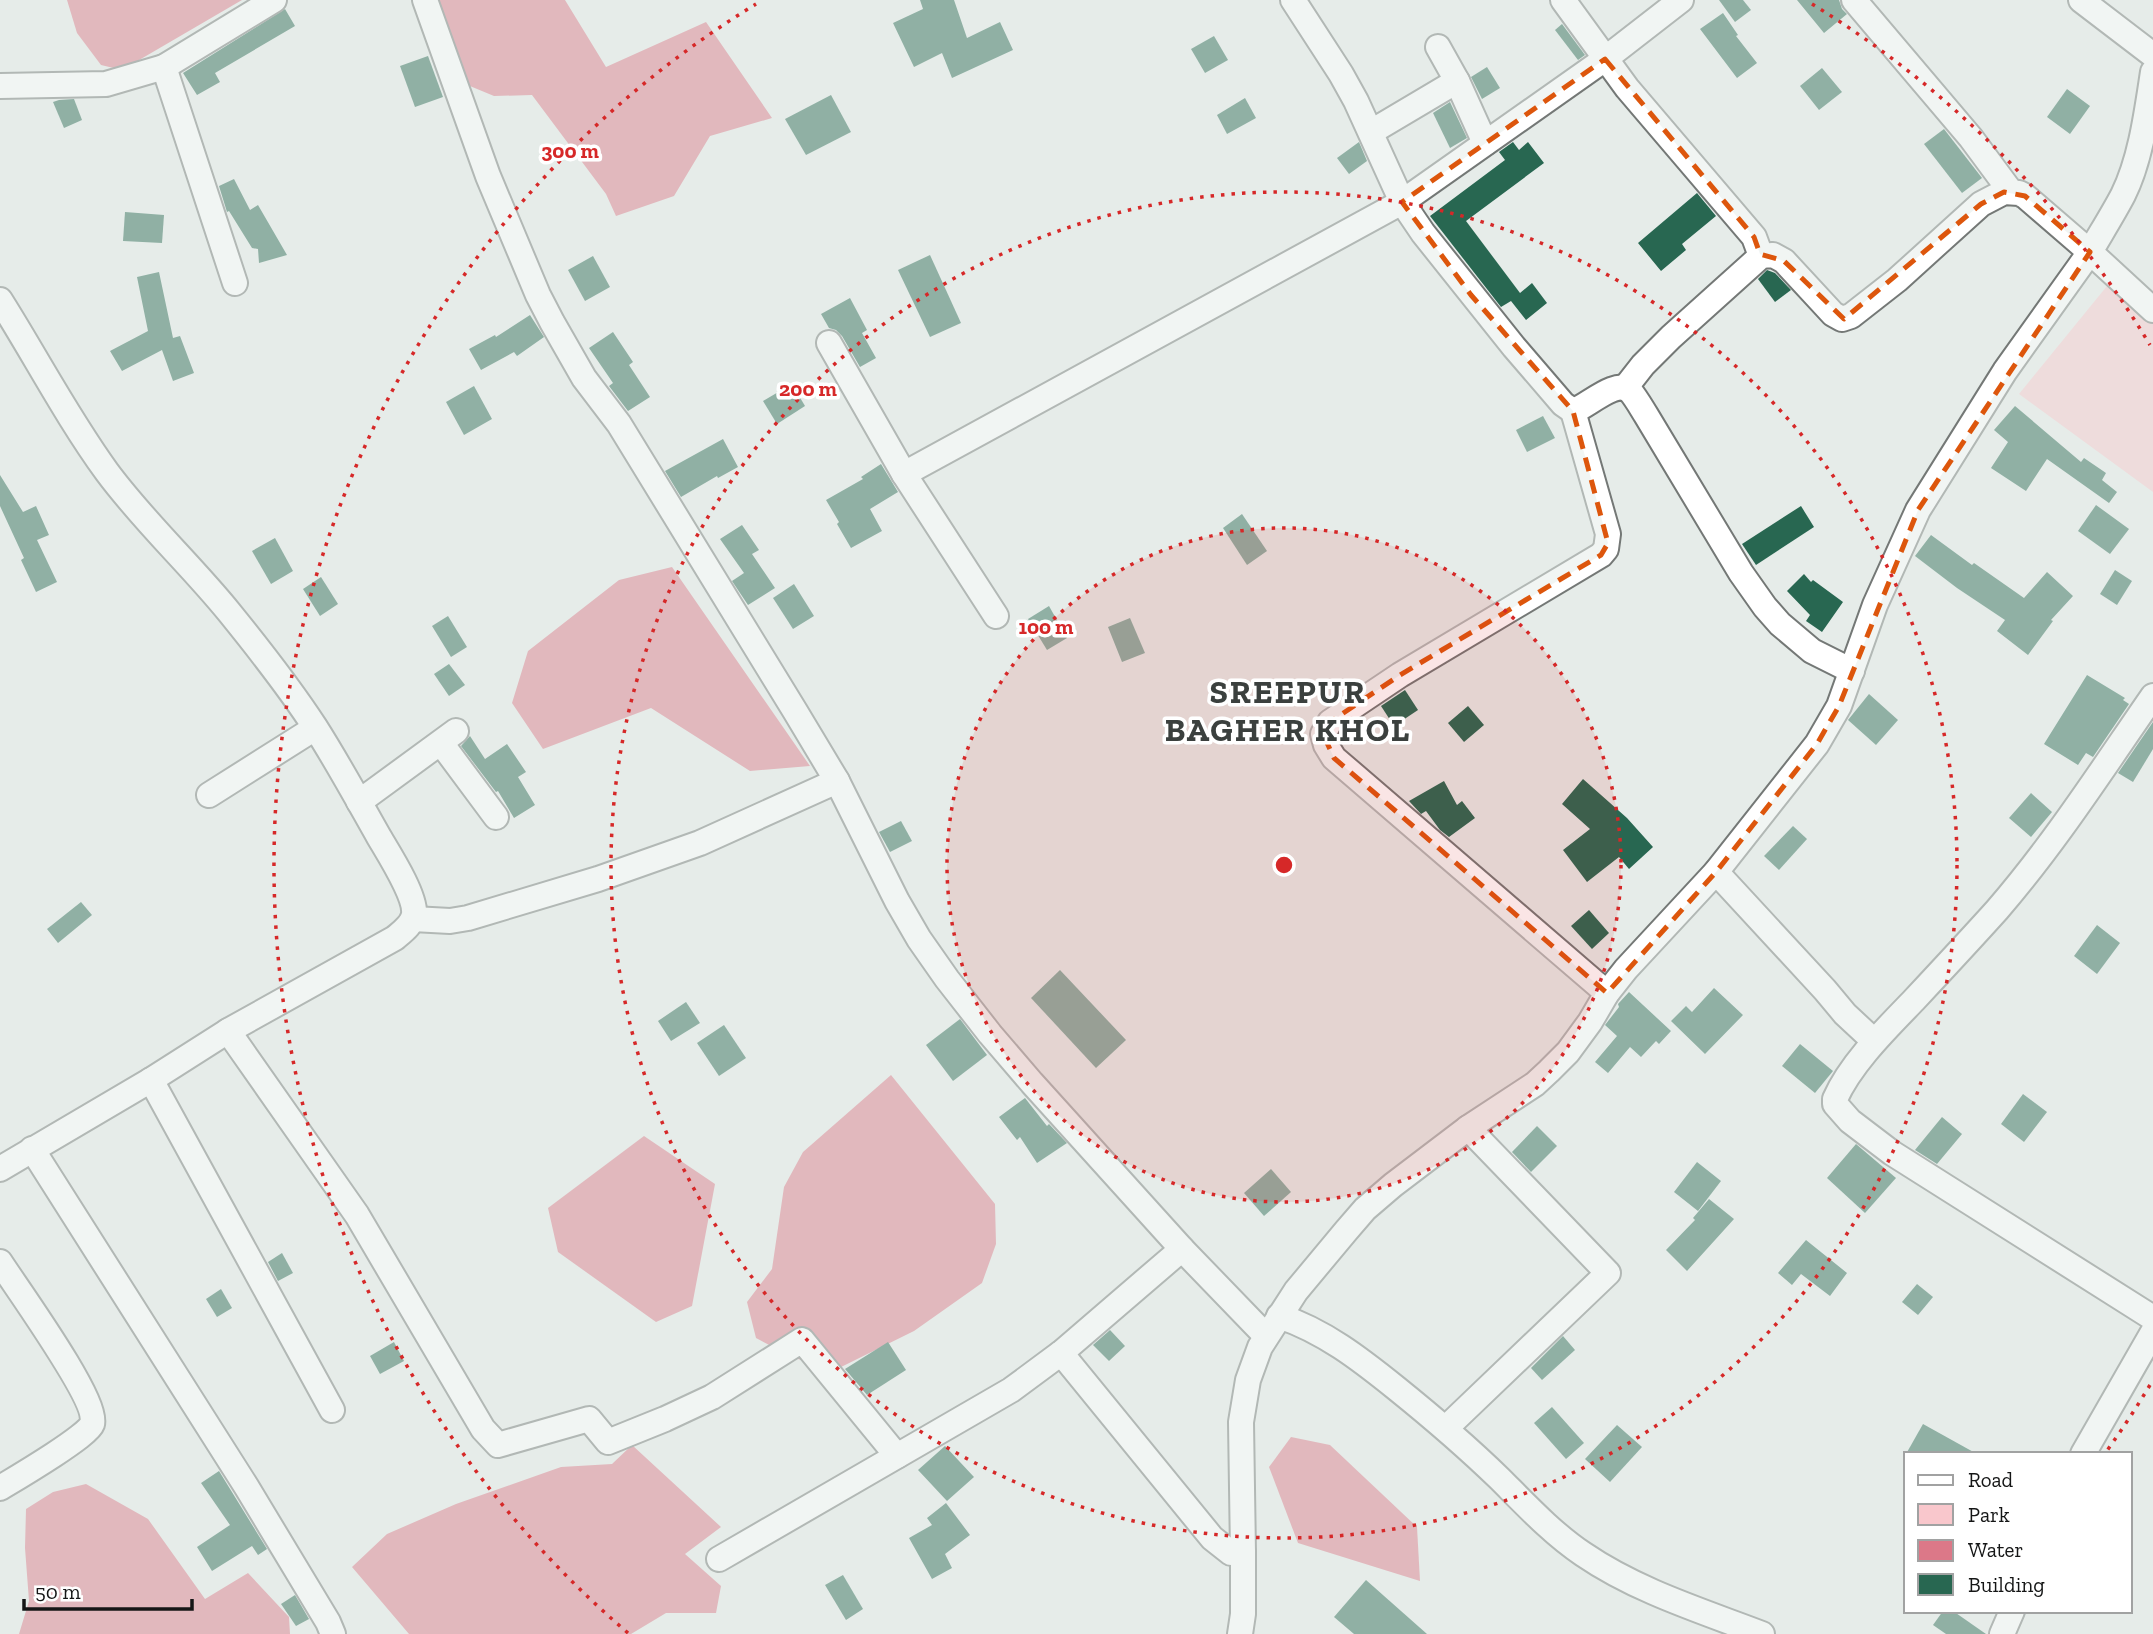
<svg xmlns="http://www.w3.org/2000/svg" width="2153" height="1634" font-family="'Zilla Slab',serif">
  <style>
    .green { fill: #f9c7cc }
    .water { fill: #dc7888 }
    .building { fill: #286751 }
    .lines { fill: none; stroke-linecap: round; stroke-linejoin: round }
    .minor-casing { stroke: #747876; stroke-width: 28 }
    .minor { stroke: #fff; stroke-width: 24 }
    .marked { fill: none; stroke: #dd560c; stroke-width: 5; stroke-dasharray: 14 9; stroke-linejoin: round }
    .ring { fill: none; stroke: #d62828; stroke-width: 3.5; stroke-dasharray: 3.5 7 }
    .labels { text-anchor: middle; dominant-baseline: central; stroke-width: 7; stroke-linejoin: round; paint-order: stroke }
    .district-label { font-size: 33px; font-weight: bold; letter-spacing: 2px; fill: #3b403e; stroke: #fff }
    .centre { fill: #d62828; stroke: #fff; stroke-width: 3.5 }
    .ring-label { font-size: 21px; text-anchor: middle; font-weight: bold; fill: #d62828; stroke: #fff; stroke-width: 7; stroke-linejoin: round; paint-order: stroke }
  </style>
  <rect width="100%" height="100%" fill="#e6ece9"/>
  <path class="green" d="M2107,286L2153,322V492L2019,394Z"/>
  <g class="water">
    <path d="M67,0H242L122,70L101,65L77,33Z"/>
    <path d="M436,0H565L606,67L706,22L772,118L710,136L674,196L616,216L606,194L532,95L494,96L465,84Z"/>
    <path d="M672,567L810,766L750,771L651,708L543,749L512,703L528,651L619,580Z"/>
    <path d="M891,1075L995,1204L996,1244L982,1283L914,1331L837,1369L794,1358L756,1338L747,1302L772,1269L784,1187L803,1152Z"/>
    <path d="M644,1136L715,1184L692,1306L656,1322L558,1252L548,1208Z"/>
    <path d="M1291,1437L1330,1445L1417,1527L1420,1581L1298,1543L1269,1467Z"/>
    <path d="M632,1445L721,1527L685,1554L721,1586L716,1613H666L631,1634H409L352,1567L387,1534L456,1504L561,1467L612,1464Z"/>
    <path d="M86,1484L148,1519L205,1599L248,1573L289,1617L290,1634H19L29,1601L25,1548L26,1509L53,1492Z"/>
  </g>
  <g class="building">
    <path d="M920,0H954L967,38L1000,22L1013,50L952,78L942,53L914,67L893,23L923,9Z"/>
    <path d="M1719,0H1743L1751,10L1735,22Z"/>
    <path d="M1797,0H1839L1842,9L1847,14L1824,33Z"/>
    <path d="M285,9L295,26L215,73L220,82L197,95L183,73Z"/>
    <path d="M1723,13L1738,35L1736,36L1757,63L1737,78L1700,29Z"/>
    <path d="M1562,24L1585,55L1578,60L1555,30Z"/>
    <path d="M1214,36L1228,60L1205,73L1191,49Z"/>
    <path d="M428,56L443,97L415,107L400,66Z"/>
    <path d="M1487,67L1500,88L1482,99L1471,77Z"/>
    <path d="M1822,68L1842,92L1819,110L1800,86Z"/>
    <path d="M2067,89L2090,106L2070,134L2047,117Z"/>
    <path d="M831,95L851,132L806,155L785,119Z"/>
    <path d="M1245,98L1256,118L1227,134L1217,115Z"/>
    <path d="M74,99L82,120L64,128L53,102L59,100Z"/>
    <path d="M1450,102L1467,138L1450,148L1433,113Z"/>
    <path d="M1944,129L1982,178L1962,193L1924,144Z"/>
    <path d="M1359,142L1367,161L1349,174L1337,158Z"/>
    <path d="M1513,142L1519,150L1528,142L1544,163L1466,221L1520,293L1532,283L1547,303L1526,320L1511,301L1501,307L1430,216L1505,160L1499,152Z"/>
    <path d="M234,179L250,210L258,205L287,255L259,263L258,249L252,248L229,211L227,212L219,186Z"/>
    <path d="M1697,193L1716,216L1682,244L1686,250L1661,271L1638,243Z"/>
    <path d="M125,212L164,215L162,243L123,241Z"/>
    <path d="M930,255L961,323L930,337L898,270Z"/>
    <path d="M593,256L610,287L585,301L568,270Z"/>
    <path d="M1767,270L1775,273L1791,290L1775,302L1758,279Z"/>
    <path d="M159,272L173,338L180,336L194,373L173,381L162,350L122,371L110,351L148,331L137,277Z"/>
    <path d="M850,298L867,330L862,333L876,358L860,367L842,336L836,330L829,328L821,314Z"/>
    <path d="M530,315L544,337L517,356L514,352L481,370L469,349L495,335L496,337Z"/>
    <path d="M613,332L633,362L629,365L650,397L628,411L609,386L613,383L589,348Z"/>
    <path d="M792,384L805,406L777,424L763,401Z"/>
    <path d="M474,386L492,419L464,435L446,402Z"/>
    <path d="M2015,406L2081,462L2084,458L2106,473L2102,480L2117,492L2109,503L2047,459L2026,491L1991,468L2008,442L1994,430Z"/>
    <path d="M1543,416L1555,438L1527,452L1516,430Z"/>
    <path d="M723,439L738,467L718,478L717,476L681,497L665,471Z"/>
    <path d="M881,464L898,492L870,509L882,531L851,548L837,524L839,522L826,500L863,479L861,477Z"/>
    <path d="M0,475L23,512L36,506L49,535L37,540L57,582L36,592L21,560L24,558L0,506Z"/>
    <path d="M2096,505L2129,529L2110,554L2078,531Z"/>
    <path d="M1801,506L1814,527L1756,565L1742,544Z"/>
    <path d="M1242,514L1267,551L1247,565L1223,528Z"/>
    <path d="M742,525L759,550L752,554L775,588L748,605L732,581L744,573L720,539Z"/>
    <path d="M1931,535L1972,565L1974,563L2024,598L2047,572L2073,596L2051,620L2053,621L2028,655L1997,631L2005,620L1957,588L1915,556Z"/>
    <path d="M275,538L293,571L271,584L252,551Z"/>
    <path d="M2115,570L2132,581L2117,605L2100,594Z"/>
    <path d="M1804,574L1811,582L1813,580L1843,602L1822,632L1806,621L1810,615L1787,591Z"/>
    <path d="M321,577L338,604L320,616L303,589Z"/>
    <path d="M794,584L814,616L793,629L773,598Z"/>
    <path d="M1049,606L1067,638L1047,650L1028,619Z"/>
    <path d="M448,616L467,647L451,657L432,626Z"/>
    <path d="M1130,618L1145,653L1122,662L1108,627Z"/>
    <path d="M449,664L465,685L449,696L434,674Z"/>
    <path d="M2087,675L2125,698L2123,700L2129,704L2093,757L2086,753L2078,765L2044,744Z"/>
    <path d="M1405,690L1418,710L1394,726L1381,706Z"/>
    <path d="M1869,694L1898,720L1876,745L1848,720Z"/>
    <path d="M1468,706L1484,725L1464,742L1448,723Z"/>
    <path d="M2153,722V749L2133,782L2118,773Z"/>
    <path d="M470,736L485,759L507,744L526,772L518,777L535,805L514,818L498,791L496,792L461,746Z"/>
    <path d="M1583,779L1627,818L1653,847L1629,869L1619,857L1587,882L1563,850L1590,829L1562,804Z"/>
    <path d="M1444,781L1457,805L1462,801L1475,818L1449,837L1440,830L1426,811L1421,814L1409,801Z"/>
    <path d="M2031,793L2052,812L2031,837L2009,818Z"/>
    <path d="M901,821L912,841L890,852L879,832Z"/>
    <path d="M1793,826L1807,839L1779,870L1764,856Z"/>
    <path d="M81,902L92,915L58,943L47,929Z"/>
    <path d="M1589,910L1609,933L1592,949L1571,926Z"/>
    <path d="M2097,925L2120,943L2097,974L2074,956Z"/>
    <path d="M1060,970L1126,1040L1096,1068L1031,998Z"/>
    <path d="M1714,988L1743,1015L1705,1054L1671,1021L1686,1006L1692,1012Z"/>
    <path d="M1629,992L1671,1031L1659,1044L1656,1041L1641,1057L1630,1047L1608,1073L1595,1062L1617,1036L1605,1025L1619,1007L1618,1004Z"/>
    <path d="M686,1002L700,1023L671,1041L658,1021Z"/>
    <path d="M960,1019L987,1055L953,1081L926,1045Z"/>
    <path d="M724,1025L746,1058L719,1076L697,1043Z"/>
    <path d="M1800,1044L1833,1071L1815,1093L1782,1066Z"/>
    <path d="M2023,1094L2047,1112L2024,1142L2001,1124Z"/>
    <path d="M1025,1098L1047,1126L1049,1124L1067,1143L1037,1163L1020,1137L1017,1140L999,1117Z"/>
    <path d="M1942,1117L1962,1134L1937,1164L1915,1150Z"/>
    <path d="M1537,1126L1557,1146L1531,1172L1512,1152Z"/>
    <path d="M1856,1144L1896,1178L1865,1213L1827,1178Z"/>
    <path d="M1697,1162L1721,1181L1698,1211L1674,1192Z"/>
    <path d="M1271,1169L1291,1192L1264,1216L1244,1193Z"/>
    <path d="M1709,1199L1734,1219L1687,1271L1666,1250L1695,1220L1693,1218Z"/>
    <path d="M1806,1240L1847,1273L1830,1296L1801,1274L1792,1285L1778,1273Z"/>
    <path d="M282,1253L293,1273L278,1281L268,1262Z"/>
    <path d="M1917,1284L1933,1297L1918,1315L1902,1302Z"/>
    <path d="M221,1289L232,1308L217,1317L206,1299Z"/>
    <path d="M1110,1330L1125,1346L1109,1361L1093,1345Z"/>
    <path d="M1563,1336L1575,1350L1542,1380L1531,1368Z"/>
    <path d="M394,1342L404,1361L380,1374L370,1356Z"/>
    <path d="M888,1342L906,1370L867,1395L845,1369Z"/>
    <path d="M1552,1407L1584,1443L1566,1459L1534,1423Z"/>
    <path d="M1923,1424L1977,1454H1906Z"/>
    <path d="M1617,1425L1642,1447L1610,1482L1585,1459Z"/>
    <path d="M945,1446L974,1477L947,1501L918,1470Z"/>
    <path d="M219,1471L267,1549L258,1555L252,1546L212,1571L197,1547L230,1525L201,1483Z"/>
    <path d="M946,1503L970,1535L945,1554L952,1568L932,1579L909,1538L932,1525L927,1518Z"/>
    <path d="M843,1575L863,1609L846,1620L825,1585Z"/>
    <path d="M1366,1580L1427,1634H1354L1334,1617Z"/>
    <path d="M295,1595L309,1619L296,1626L281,1604Z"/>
    <path d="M1943,1611H1953L1986,1634H1946L1933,1625Z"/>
  </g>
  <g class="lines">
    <g class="minor-casing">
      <g id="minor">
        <path d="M425,0L488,176L538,295L552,322L584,378L619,424L795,711L837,781L897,901L919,939L947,979L990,1034L1032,1083L1182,1249L1266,1336"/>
        <path d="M1293,0L1341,74L1356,101L1402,202L1423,233L1514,347L1563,404L1573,411C1587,407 1616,378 1630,391C1636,398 1641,407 1646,415L1741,573L1765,607L1780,624L1812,651L1852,671"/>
        <path d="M1563,0L1627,88L1754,237L1761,256"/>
        <path d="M1854,0L1971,138L2011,192"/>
        <path d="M2081,0L2153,55"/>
        <path d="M1438,47L1457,81L1485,143"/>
        <path d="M164,67L235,283"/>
        <path d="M2153,72C2147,111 2141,159 2123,195C2113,214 2101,233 2090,252L2153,310"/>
        <path d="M0,86L106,84L164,67L274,0"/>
        <path d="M1371,132L1457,81"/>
        <path d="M0,300C36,357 67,417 107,472C144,522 190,564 229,612C259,649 289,687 315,727C338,763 358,800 379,837C389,854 416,896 414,914C413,924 402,932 395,938L228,1031L151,1080L0,1169"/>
        <path d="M829,343L904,474L996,616"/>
        <path d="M1573,411L1608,534L1606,549L1601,555L1400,675L1330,722L1323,734L1326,745L1334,758L1607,993"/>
        <path d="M904,474L1402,202L1605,59L1681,0"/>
        <path d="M2153,696C2103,768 2055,843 1997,910C1970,940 1942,970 1914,1000C1887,1028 1851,1063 1835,1099V1104L1850,1121L1892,1153L2153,1318"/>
        <path d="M441,743L496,817"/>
        <path d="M209,795L315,728"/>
        <path d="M359,802L456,731"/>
        <path d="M1716,872L1825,990L1845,1014L1874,1041"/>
        <path d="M413,919L450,921L468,918L598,879L700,843L837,781"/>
        <path d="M228,1031L357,1215L483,1429L498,1445L589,1419L608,1442L665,1419L712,1397L802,1340L897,1456"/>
        <path d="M151,1080L332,1410"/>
        <path d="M32,1149L246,1486L328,1622L333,1634"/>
        <path d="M0,1262C16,1287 99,1401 92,1424C88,1436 15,1479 0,1488"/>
        <path d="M1279,1316C1324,1331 1360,1359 1396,1388C1432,1417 1467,1447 1500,1479C1526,1505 1553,1534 1583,1554C1637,1591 1702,1611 1762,1634"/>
        <path d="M1061,1353L1212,1538L1231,1553H1243"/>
        <path d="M1446,1428L1608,1273L1468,1128"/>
        <path d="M2083,1454L2153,1332"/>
        <path d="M719,1559L1011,1390L1061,1353L1182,1249"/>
        <path d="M1240,1634L1243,1614V1553L1241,1422L1248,1380L1260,1347L1296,1291L1346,1231L1365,1209L1393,1185L1468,1128L1535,1084L1549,1071L1568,1052L1590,1022L1607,993L1626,969L1716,872L1817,744L1839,706L1875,605L1918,510L2005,371L2090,252L2025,196L2019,193L2004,192L1981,204L1897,280L1851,316L1842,319L1833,314L1784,261L1773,255L1761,256L1671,337L1643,365L1625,388"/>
        <path d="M2002,1634L2012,1611"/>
      </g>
    </g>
    <use href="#minor" class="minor"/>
  </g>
  <path d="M0 0H2153V1634H0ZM1605,59L1754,237L1760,254L1784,261L1844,319L1981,204L2004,192L2025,196L2090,252L1918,510L1839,706L1817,744L1716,872L1607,993L1334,758L1323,734L1330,722L1400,675L1601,555L1608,543L1573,411L1471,295L1402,202Z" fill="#e6ece9" fill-opacity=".55" fill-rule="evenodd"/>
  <path class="marked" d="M1605,59L1754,237L1760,254L1784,261L1844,319L1981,204L2004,192L2025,196L2090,252L1918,510L1839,706L1817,744L1716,872L1607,993L1334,758L1323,734L1330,722L1400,675L1601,555L1608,543L1573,411L1471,295L1402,202Z"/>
  <circle cx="1284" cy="865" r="337" fill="#d62828" fill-opacity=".12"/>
  <g class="ring">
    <circle cx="1284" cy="865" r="337"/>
    <circle cx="1284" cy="865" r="673"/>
    <path d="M2150 1385A1010 1010 0 0 1 2106 1452M628 1633A1010 1010 0 0 1 756 4M1812 4A1010 1010 0 0 1 2150 345"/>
  </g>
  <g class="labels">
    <g class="district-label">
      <text x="1288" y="691">SREEPUR<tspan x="1288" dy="38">BAGHER KHOL</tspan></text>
    </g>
  </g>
  <circle cx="1284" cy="865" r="10" class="centre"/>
  <g class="ring-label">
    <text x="570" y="158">300 m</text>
    <text x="808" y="396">200 m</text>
    <text x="1046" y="634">100 m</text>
  </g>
  <rect x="1904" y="1452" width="228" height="161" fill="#ffffff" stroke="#a1a2a2" stroke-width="2"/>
  <rect x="1918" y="1475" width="35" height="10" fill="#ffffff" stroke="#a1a2a2" stroke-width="2"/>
  <text x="1968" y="1487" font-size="21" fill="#151616">Road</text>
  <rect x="1918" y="1504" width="35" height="21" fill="#f9c7cc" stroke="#a1a2a2" stroke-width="2"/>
  <text x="1968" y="1522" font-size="21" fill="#151616">Park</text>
  <rect x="1918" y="1540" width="35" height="21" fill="#dc7888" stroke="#a1a2a2" stroke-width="2"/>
  <text x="1968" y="1557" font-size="21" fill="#151616">Water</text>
  <rect x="1918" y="1574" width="35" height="21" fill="#286751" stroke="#a1a2a2" stroke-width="2"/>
  <text x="1968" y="1592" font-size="21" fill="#151616">Building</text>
  <path d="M24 1599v10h168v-10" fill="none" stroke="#151616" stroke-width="3.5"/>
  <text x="35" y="1599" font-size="21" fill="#151616" stroke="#ffffff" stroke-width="5" paint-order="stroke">50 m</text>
</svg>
